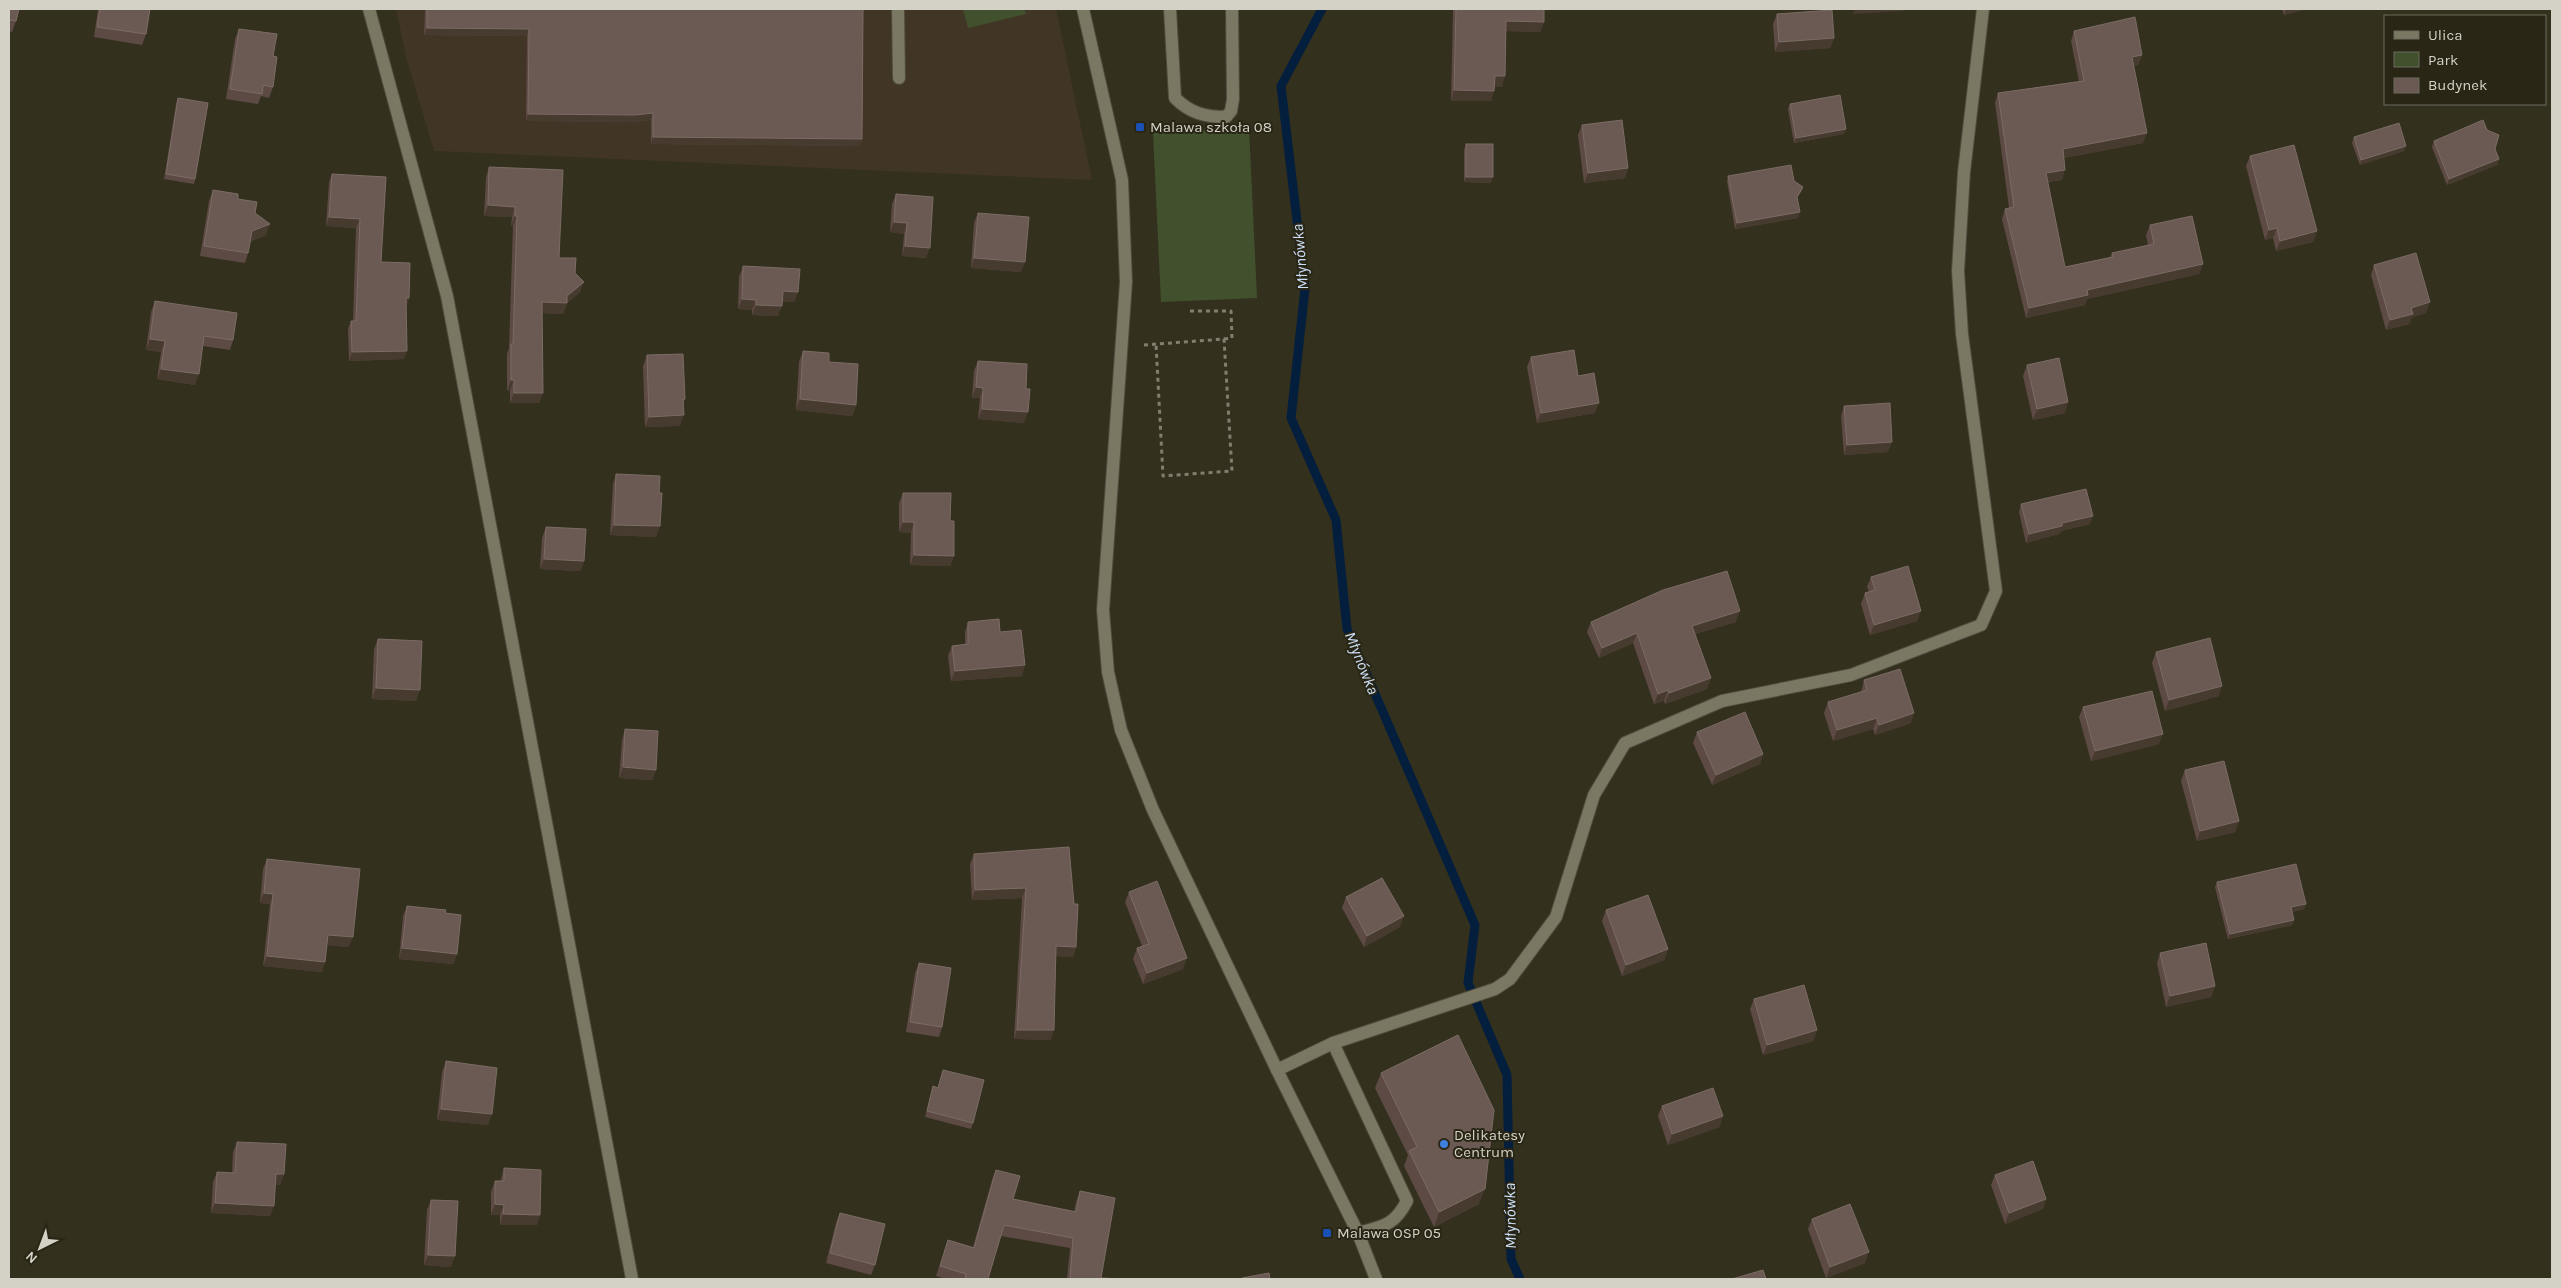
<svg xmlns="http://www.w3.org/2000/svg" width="2561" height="1288" font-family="Karla,sans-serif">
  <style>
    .education { fill: #413526 }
    .green { fill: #42512d }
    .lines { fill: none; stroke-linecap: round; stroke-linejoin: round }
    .stream { stroke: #041e3d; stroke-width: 9 }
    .service-casing { stroke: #4f4c3d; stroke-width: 14 }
    .minor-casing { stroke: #4f4c3d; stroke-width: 14 }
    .tertiary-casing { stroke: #4f4c3d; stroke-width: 14 }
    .path { stroke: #827f71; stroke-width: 3; stroke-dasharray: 4 4; stroke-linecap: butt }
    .service { stroke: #7a7762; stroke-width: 12 }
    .minor { stroke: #7a7762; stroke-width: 12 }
    .tertiary { stroke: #7a7762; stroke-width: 12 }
    .wall { fill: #5e4a45 }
    .shaded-wall { fill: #473a2f }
    .building { fill: #6b5953; stroke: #7b6c65 }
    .transit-dot { fill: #1a4fb4; stroke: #292615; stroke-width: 2 }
    .shop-dot { fill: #3f7fe0; stroke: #292615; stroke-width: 2 }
    .labels { text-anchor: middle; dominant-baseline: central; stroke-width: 4; stroke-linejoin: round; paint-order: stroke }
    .poi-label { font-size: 15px; fill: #d4d2c7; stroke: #292615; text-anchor: start }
    .water-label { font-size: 16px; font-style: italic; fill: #ccdff7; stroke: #292615 }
  </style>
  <rect width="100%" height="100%" fill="#33301e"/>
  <path class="education" d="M396,9H1056L1092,180L434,151L406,57Z"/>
  <g class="green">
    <path d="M963,9H1024L1026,14L968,28Z"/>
    <path d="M1249,128L1257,298L1161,302L1153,133Z"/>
  </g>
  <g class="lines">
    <path class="stream" d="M1322,9L1281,86L1305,288L1291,418L1336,520L1347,629L1475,925L1468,983L1507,1075L1511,1259L1520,1279"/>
    <g class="service-casing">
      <g id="service">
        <path d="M898,9L899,78"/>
        <path d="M1170,9L1175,98C1190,113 1205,117 1226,117L1231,111L1233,99L1232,9"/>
        <path d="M1333,1043L1407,1201C1394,1226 1383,1226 1358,1233"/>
      </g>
    </g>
    <g class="minor-casing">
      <g id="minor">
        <path d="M369,9L447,296L632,1279"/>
        <path d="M1277,1070L1333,1043L1495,989L1510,979L1556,917L1594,795L1625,743L1722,701L1851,675L1981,625L1996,591L1962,334L1958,271L1964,172L1983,9"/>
      </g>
    </g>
    <g class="tertiary-casing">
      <path id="tertiary" d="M1083,9L1122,180L1126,282L1103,610L1108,672L1121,730L1153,810L1277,1070L1358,1233L1376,1279"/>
    </g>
    <g class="path">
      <path d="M1190,311H1231L1232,338L1224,339"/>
      <path d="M1144,345L1224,339L1232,471L1163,476L1156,344"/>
    </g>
    <use href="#service" class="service"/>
    <use href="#minor" class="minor"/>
    <use href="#tertiary" class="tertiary"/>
  </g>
  <g class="wall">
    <path d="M9,9L16,21L12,32L9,31Z"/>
    <path d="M98,9H150L146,34L142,45L94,37Z"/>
    <path d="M425,9H863L862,139L860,146L651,144V120L632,122L526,121L527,36L424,35Z"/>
    <path d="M1453,9H1544V22L1540,32L1506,31L1502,87L1494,86L1491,101H1451Z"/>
    <path d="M2282,9H2306L2284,15Z"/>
    <path d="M1777,14L1834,38L1830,48L1775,52L1773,24Z"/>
    <path d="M239,29L273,56V87L269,98L261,96L258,104L226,99L235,39Z"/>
    <path d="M2074,31L2142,55L2138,65L2133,66L2143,143L2064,158L2062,180L2048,182L2065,267L2110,257L2112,253L2148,245L2146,235L2150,225L2203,264L2199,274L2087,299L2085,305L2026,318L2002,219L2005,209L2009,208L1995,103L1998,93L2079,81L2071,41Z"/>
    <path d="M178,98L195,179L194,184L164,179L176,104Z"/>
    <path d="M1790,104L1846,129L1844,134L1794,143L1788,109Z"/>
    <path d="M1582,125L1628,168L1625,178L1584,183L1578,135Z"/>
    <path d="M2487,130L2499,159L2497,165L2447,185L2432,147L2434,141Z"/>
    <path d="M2354,137L2404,151L2360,165L2352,143Z"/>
    <path d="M1466,144L1491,183L1464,182V150Z"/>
    <path d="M2250,156L2317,231L2313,242L2276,251L2273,238L2265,240L2246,166Z"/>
    <path d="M489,167L559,258L575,273L580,292L567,303L563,314L542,313L543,393L539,403H510V391H507V354L509,348L513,226H511L512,217L484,216L486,177Z"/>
    <path d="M332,174L386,177L381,262L409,298L406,307L404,359L349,361L348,329L351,321H353L356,228L326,226L329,182Z"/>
    <path d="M1728,176L1794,181L1803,187L1801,192L1797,198L1798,218L1735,229L1727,181Z"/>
    <path d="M213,190L238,199L255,213L266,235L251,241L248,253L245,263L200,256L209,201Z"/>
    <path d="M896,194L926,258L902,256L904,234L890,232L892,204Z"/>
    <path d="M978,213L1021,272L971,268L974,223Z"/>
    <path d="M2374,265L2426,313L2412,317L2409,324L2386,330L2371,275Z"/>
    <path d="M743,266L798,292L794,302H782V306L778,316L752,315V310L738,309L739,277Z"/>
    <path d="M155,301L233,340L230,350L203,346L195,385L157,379L161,352L146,350L151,312Z"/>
    <path d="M803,351L829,362L856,405L852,416L796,410L799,362Z"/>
    <path d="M647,355L685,399L683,404L680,426L645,427L643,366Z"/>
    <path d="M1531,357L1578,376L1595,413L1537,423L1527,367Z"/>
    <path d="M978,361L1026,389L1024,423L978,419L980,398H972L974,371Z"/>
    <path d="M2027,365L2065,413L2033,420L2023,376Z"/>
    <path d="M1844,406L1888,452L1844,455L1841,416Z"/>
    <path d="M616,474L659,493L656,537L610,535L613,484Z"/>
    <path d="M903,493L954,556L950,566L910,565L911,533L899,532V503Z"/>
    <path d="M2021,504L2090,524L2061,531L2059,534L2026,543L2019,512Z"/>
    <path d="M546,527L584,561L580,571L540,569L542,538Z"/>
    <path d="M1871,577L1917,621L1870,635L1861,604L1865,593L1869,592L1867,587Z"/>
    <path d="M968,622L1000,632L1022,676L951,681L948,656L952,646L965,645V632Z"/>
    <path d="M1591,622H1736L1695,634L1707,689L1665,704L1664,701L1654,704L1633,643L1599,658L1587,632Z"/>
    <path d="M378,639L416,701L372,699L374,649Z"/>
    <path d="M2156,652L2219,696L2165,711L2152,663Z"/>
    <path d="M1864,680L1911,723L1875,735L1873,729L1833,741L1824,713L1828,702L1861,692Z"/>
    <path d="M2083,707L2159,744L2091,761L2079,717Z"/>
    <path d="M625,729L656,770L652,780L619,778L622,740Z"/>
    <path d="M1697,732L1763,754L1760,764L1712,785L1693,743Z"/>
    <path d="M2185,770L2239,821L2235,832L2197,841L2181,781Z"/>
    <path d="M1069,847L1076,947L1073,957L1056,956L1051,1040L1014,1039L1022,898L972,900L970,864L974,854Z"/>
    <path d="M267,859L349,947L327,945L322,972L263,966L270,904L260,903L263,869Z"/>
    <path d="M2217,882L2306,904L2304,909L2292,912L2294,920L2292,925L2228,939L2215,887Z"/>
    <path d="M1129,892L1183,969L1143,984L1133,959L1137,948L1142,946L1125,902Z"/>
    <path d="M1346,897L1400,927L1364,947L1342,908Z"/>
    <path d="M407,906L445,913L457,954L453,964L399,959L403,916Z"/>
    <path d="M1606,910L1668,949L1664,960L1622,976L1602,921Z"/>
    <path d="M2160,953L2215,986L2211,997L2166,1007L2157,963Z"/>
    <path d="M919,963L942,1027L939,1037L906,1032L915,973Z"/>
    <path d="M1754,999L1817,1030L1813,1041L1763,1055L1750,1009Z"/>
    <path d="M446,1061L488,1125L437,1120L442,1072Z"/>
    <path d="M943,1070L973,1123L971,1129L925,1117L933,1086L938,1088Z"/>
    <path d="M1381,1073L1479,1204L1434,1227L1404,1166L1408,1155L1375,1088Z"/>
    <path d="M1662,1106L1720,1127L1668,1145L1658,1116Z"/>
    <path d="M237,1142L284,1174L280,1185L275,1184L270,1216L211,1213L213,1182L217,1172L232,1173L233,1152Z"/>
    <path d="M504,1168L540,1215L537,1225H500V1215H491V1192L495,1181H501V1179Z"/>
    <path d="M996,1170L1013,1199L1074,1211L1076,1202L1080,1191L1101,1278L1122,1279H1067L1070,1248L1001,1236L988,1279H946L936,1276L948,1240L973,1247L992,1180Z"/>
    <path d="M1995,1175L2046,1199L2043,1209L2005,1224L1991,1185Z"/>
    <path d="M431,1200L451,1267L424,1265L427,1210Z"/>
    <path d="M840,1213L875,1265L871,1275L826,1263L836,1223Z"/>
    <path d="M1812,1219L1865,1263L1826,1278L1808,1229Z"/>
  </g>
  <g class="shaded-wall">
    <path d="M1855,9H1904L1903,11L1853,14Z"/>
    <path d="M2286,9H2306L2284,15Z"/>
    <path d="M1506,21L1544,22L1540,32L1502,31Z"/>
    <path d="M427,28L529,29L527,36L424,35Z"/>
    <path d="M1834,38L1830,48L1775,52L1779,42Z"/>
    <path d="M2142,55L2138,65L2128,67L2132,57Z"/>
    <path d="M1495,76H1505L1502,87L1491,86Z"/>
    <path d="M1454,90L1494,91L1491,101H1451Z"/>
    <path d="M653,113L651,120L632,122L526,121L528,114Z"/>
    <path d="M1846,129L1844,134L1794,143L1796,138Z"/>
    <path d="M2147,133L2143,143L2059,159L2063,149Z"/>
    <path d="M653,137L862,139L860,146L651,144Z"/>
    <path d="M2406,146L2404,151L2360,165L2361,160Z"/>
    <path d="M2499,159L2497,165L2447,185L2449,179Z"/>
    <path d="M1628,168L1625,178L1584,183L1588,173Z"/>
    <path d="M2065,170L2062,180L2042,182L2046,173Z"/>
    <path d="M1466,177H1493L1491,183L1464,182Z"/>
    <path d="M488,205L515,207L512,217L484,216Z"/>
    <path d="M1800,212L1798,218L1735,229L1737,223Z"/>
    <path d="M515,216H517L513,226H511Z"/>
    <path d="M329,217L360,219L356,228L326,226Z"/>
    <path d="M894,222L907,223L904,234L890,232Z"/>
    <path d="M270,224L266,235L248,241L252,231Z"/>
    <path d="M2277,228L2273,238L2265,240L2269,230Z"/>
    <path d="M2317,231L2313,242L2276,251L2280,241Z"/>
    <path d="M905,246L930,248L926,258L902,256Z"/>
    <path d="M974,258L1025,262L1021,272L971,268Z"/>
    <path d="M2203,264L2199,274L2087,299L2085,305L2026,318L2029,308L2087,290Z"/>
    <path d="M584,282L580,292L567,303L563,314L538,313L542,302L567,296Z"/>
    <path d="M783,291L798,292L794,302H779Z"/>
    <path d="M406,298H409L406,307Z"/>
    <path d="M742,299L756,300L752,310L738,309Z"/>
    <path d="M2430,302L2426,313L2412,317L2409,324L2386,330L2390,320L2411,308Z"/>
    <path d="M756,305L782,306L778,316L752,315Z"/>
    <path d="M150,339L165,341L161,352L146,350Z"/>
    <path d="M407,351L404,359L349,361L352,352Z"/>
    <path d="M161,369L199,374L195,385L157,379Z"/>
    <path d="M511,380H514L510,391H507Z"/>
    <path d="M976,387L983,388L980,398H972Z"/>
    <path d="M514,393H543L539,403H510Z"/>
    <path d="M800,399L856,405L852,416L796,410Z"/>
    <path d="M2068,402L2065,413L2033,420L2037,409Z"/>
    <path d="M1599,403L1595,413L1537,423L1541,413Z"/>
    <path d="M982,409L1028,412L1024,423L978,419Z"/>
    <path d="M684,415L680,426L645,427L649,417Z"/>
    <path d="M1892,442L1888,452L1844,455L1847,445Z"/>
    <path d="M2093,516L2090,524L2061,531L2059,534L2026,543L2029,534L2062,523Z"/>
    <path d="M903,522H914L911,533L899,532Z"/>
    <path d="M614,525L660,526L656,537L610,535Z"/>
    <path d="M914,555L954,556L950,566L910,565Z"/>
    <path d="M544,559L584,561L580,571L540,569Z"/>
    <path d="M1740,611L1736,622L1688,636L1692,626Z"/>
    <path d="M1921,611L1917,621L1870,635L1874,625Z"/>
    <path d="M1637,633L1633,643L1599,658L1602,648Z"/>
    <path d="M1025,665L1022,676L951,681L955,671Z"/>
    <path d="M1711,678L1707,689L1665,704L1669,693Z"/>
    <path d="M2222,686L2219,696L2165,711L2169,700Z"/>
    <path d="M376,688L420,690L416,701L372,699Z"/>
    <path d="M1668,690L1664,701L1654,704L1658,694Z"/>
    <path d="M1914,713L1911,723L1875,735L1879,725Z"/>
    <path d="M1877,718L1873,729L1833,741L1837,730Z"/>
    <path d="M2163,734L2159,744L2091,761L2095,751Z"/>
    <path d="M1763,754L1760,764L1712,785L1716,775Z"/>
    <path d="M623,767L656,770L652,780L619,778Z"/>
    <path d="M2239,821L2235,832L2197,841L2200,831Z"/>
    <path d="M1026,888L1022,898L972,900L975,890Z"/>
    <path d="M264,893L273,894L270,904L260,903Z"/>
    <path d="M2306,904L2304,909L2289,913L2291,907Z"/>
    <path d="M1404,916L1400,927L1364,947L1367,936Z"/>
    <path d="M2294,920L2292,925L2228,939L2230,934Z"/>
    <path d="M328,935L353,937L349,947L325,945Z"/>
    <path d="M1056,946L1076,947L1073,957L1053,956Z"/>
    <path d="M402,948L457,954L453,964L399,959Z"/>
    <path d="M1668,949L1664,960L1622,976L1626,965Z"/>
    <path d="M267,956L325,962L322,972L263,966Z"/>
    <path d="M1187,958L1183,969L1143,984L1147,973Z"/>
    <path d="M2215,986L2211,997L2166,1007L2170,996Z"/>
    <path d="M1017,1030H1054L1051,1040L1014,1039Z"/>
    <path d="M1817,1030L1813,1041L1763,1055L1767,1045Z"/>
    <path d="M441,1109L492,1114L488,1125L437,1120Z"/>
    <path d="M1723,1116L1720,1127L1668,1145L1672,1134Z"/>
    <path d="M276,1174H284L280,1185L272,1184Z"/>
    <path d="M1485,1189L1479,1204L1434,1227L1439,1212Z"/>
    <path d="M2046,1199L2043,1209L2005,1224L2009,1213Z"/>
    <path d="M215,1203L274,1206L270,1216L211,1213Z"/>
    <path d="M495,1204L504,1205L500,1215H491Z"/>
    <path d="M503,1214L540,1215L537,1225H500Z"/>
    <path d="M1869,1252L1865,1263L1826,1278L1830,1267Z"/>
    <path d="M428,1255L455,1256L451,1267L424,1265Z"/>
  </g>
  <g class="building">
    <path d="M9,9H19L16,21L9,20Z"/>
    <path d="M100,9H150L146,34L97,27Z"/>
    <path d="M427,9H863L862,139L653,137V113L635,115L528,114L529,29L427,28Z"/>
    <path d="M1456,9H1544V22L1506,21L1505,76H1495L1494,91L1454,90Z"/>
    <path d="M1832,10L1834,38L1779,42L1777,14Z"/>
    <path d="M2135,17L2142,55L2132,57L2147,133L2063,149L2065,170L2046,173L2065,267L2113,257L2112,253L2154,244L2150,225L2192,216L2203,264L2087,290L2088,295L2029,308L2005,209L2014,207L1998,93L2084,81L2074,31Z"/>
    <path d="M239,29L277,34L273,56L277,57L273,87L263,85L262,94L230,89Z"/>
    <path d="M1840,95L1846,129L1796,138L1790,104Z"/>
    <path d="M178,98L208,103L195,179L166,174Z"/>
    <path d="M1622,120L1628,168L1588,173L1582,125Z"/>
    <path d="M2483,120L2487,130L2499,135L2495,149L2499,159L2449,179L2434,141Z"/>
    <path d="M2399,123L2406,146L2361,160L2354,137Z"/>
    <rect x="1466" y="144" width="27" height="33"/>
    <path d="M2294,145L2317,231L2280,241L2277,228L2269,230L2250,156Z"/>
    <path d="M1791,165L1794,181L1803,187L1797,197L1800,212L1737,223L1728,176Z"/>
    <path d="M489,167L563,170L559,258H576L575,273L584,282L567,296V303L542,302L543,393H514V380H511V344H513L517,216H515V207L488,205Z"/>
    <path d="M332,174L386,177L381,262L410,263L409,298H406L407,351L352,352L351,321H356L360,219L329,217Z"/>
    <path d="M213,190L238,194V199L257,202L255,213L270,224L252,231L248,253L204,246Z"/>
    <path d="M896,194L933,197L930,248L905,246L907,223L894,222Z"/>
    <path d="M978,213L1029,217L1025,262L974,258Z"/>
    <path d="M2416,253L2430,302L2411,308L2413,314L2390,320L2374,265Z"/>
    <path d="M743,266L800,269L798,292L783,291L782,306L756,305V300L742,299Z"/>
    <path d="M155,301L237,313L233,340L204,336L199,374L161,369L165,341L150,339Z"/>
    <path d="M1574,350L1578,376L1594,373L1599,403L1541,413L1531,357Z"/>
    <path d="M803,351L829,353V362L858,364L856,405L800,399Z"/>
    <path d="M683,354L685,399H683L684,415L649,417L647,355Z"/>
    <path d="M2059,358L2068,402L2037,409L2027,365Z"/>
    <path d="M978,361L1027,364L1026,389H1030L1028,412L982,409L983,388L976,387Z"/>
    <path d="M1890,403L1892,442L1847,445L1844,406Z"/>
    <path d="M616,474L660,476L659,493H662L660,526L614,525Z"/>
    <path d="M2086,489L2093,516L2062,523V526L2029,534L2021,504Z"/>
    <path d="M903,493H951L950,521H954V556L914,555V522H903Z"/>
    <path d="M546,527L586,529L584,561L544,559Z"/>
    <path d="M1908,566L1921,611L1874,625L1865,593L1875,590L1871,577Z"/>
    <path d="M1727,571L1740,611L1692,626L1711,678L1669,693L1668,690L1658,694L1637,633L1602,648L1591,622L1663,590Z"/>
    <path d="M999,619L1000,632L1021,630L1025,665L955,671L952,646L968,644V622Z"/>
    <path d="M2210,638L2222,686L2169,700L2156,652Z"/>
    <path d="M378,639L422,641L420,690L376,688Z"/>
    <path d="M1900,669L1914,713L1879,725L1877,718L1837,730L1828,702L1867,690L1864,680Z"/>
    <path d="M2152,691L2163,734L2095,751L2083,707Z"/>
    <path d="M1745,712L1763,754L1716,775L1697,732Z"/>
    <path d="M625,729L658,731L656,770L623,767Z"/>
    <path d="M2224,761L2239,821L2200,831L2185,770Z"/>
    <path d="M1069,847L1074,904H1078L1076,947L1056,946L1054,1030H1017L1026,888L975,890L974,854Z"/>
    <path d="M267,859L360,869L353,937L328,935L325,962L267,956L273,894L264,893Z"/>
    <path d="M2296,864L2306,904L2291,907L2294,920L2230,934L2217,882Z"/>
    <path d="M1382,878L1404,916L1367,936L1346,897Z"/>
    <path d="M1157,881L1187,958L1147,973L1137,948L1149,944L1129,892Z"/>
    <path d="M1648,895L1668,949L1626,965L1606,910Z"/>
    <path d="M407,906L446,910L445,913L461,915L457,954L402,948Z"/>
    <path d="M2206,943L2215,986L2170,996L2160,953Z"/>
    <path d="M919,963L951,968L942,1027L910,1022Z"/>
    <path d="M1804,985L1817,1030L1767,1045L1754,999Z"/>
    <path d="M1458,1035L1494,1110L1485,1189L1439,1212L1409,1151L1417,1147L1381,1073Z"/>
    <path d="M446,1061L497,1068L492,1114L441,1109Z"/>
    <path d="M943,1070L984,1080L973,1123L927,1111L933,1086L938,1088Z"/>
    <path d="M1713,1088L1723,1116L1672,1134L1662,1106Z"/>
    <path d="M237,1142L286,1144L284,1174H276L274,1206L215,1203L217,1172L235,1173Z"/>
    <path d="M2033,1161L2046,1199L2009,1213L1995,1175Z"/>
    <path d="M504,1168L541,1170L540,1215L503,1214L504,1205L495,1204V1181H504Z"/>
    <path d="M996,1170L1020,1176L1013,1199L1076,1212L1080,1191L1115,1198L1101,1278L1122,1279H1070L1073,1238L1004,1225L988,1279H965L966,1274L940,1266L948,1240L974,1248Z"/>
    <path d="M431,1200L458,1201L455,1256L428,1255Z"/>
    <path d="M1850,1204L1869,1252L1830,1267L1812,1219Z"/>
    <path d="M840,1213L885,1224L875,1265L830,1253Z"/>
    <path d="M1763,1270L1766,1279H1732Z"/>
    <path d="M1269,1273L1270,1279H1242V1278Z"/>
  </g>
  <g class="transit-dot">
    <rect x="1135" y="122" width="10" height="10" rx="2.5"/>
    <rect x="1322" y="1228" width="10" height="10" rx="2.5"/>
  </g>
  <circle class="shop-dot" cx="1444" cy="1144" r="5"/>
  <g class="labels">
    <g class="poi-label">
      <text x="1150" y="127">Malawa szkoła 08</text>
      <text x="1454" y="1135">Delikatesy<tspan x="1454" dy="17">Centrum</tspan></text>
      <text x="1337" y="1233">Malawa OSP 05</text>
    </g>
    <g class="water-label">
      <text transform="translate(1300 257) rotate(-95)">Młynówka</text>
      <text transform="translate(1362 663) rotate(68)">Młynówka</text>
      <text transform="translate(1510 1216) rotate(-91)">Młynówka</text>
    </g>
  </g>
  <rect width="2561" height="1288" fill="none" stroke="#d4d2c7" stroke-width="20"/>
  <rect x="2384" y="15" width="162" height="90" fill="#292615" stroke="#6d6b5c"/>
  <rect x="2394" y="31" width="25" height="8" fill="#7a7762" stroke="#6d6b5c"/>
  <text x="2428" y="40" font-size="15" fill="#d4d2c7">Ulica</text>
  <rect x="2394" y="52" width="25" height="15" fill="#42512d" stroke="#6d6b5c"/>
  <text x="2428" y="65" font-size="15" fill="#d4d2c7">Park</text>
  <rect x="2394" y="78" width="25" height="15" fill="#6b5953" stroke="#6d6b5c"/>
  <text x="2428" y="90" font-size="15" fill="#d4d2c7">Budynek</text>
  <g transform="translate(40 1248) rotate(222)" stroke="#292615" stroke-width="4" paint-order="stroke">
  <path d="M0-4L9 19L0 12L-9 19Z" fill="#d4d2c7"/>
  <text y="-8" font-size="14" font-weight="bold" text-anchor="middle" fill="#d4d2c7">N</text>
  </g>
</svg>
